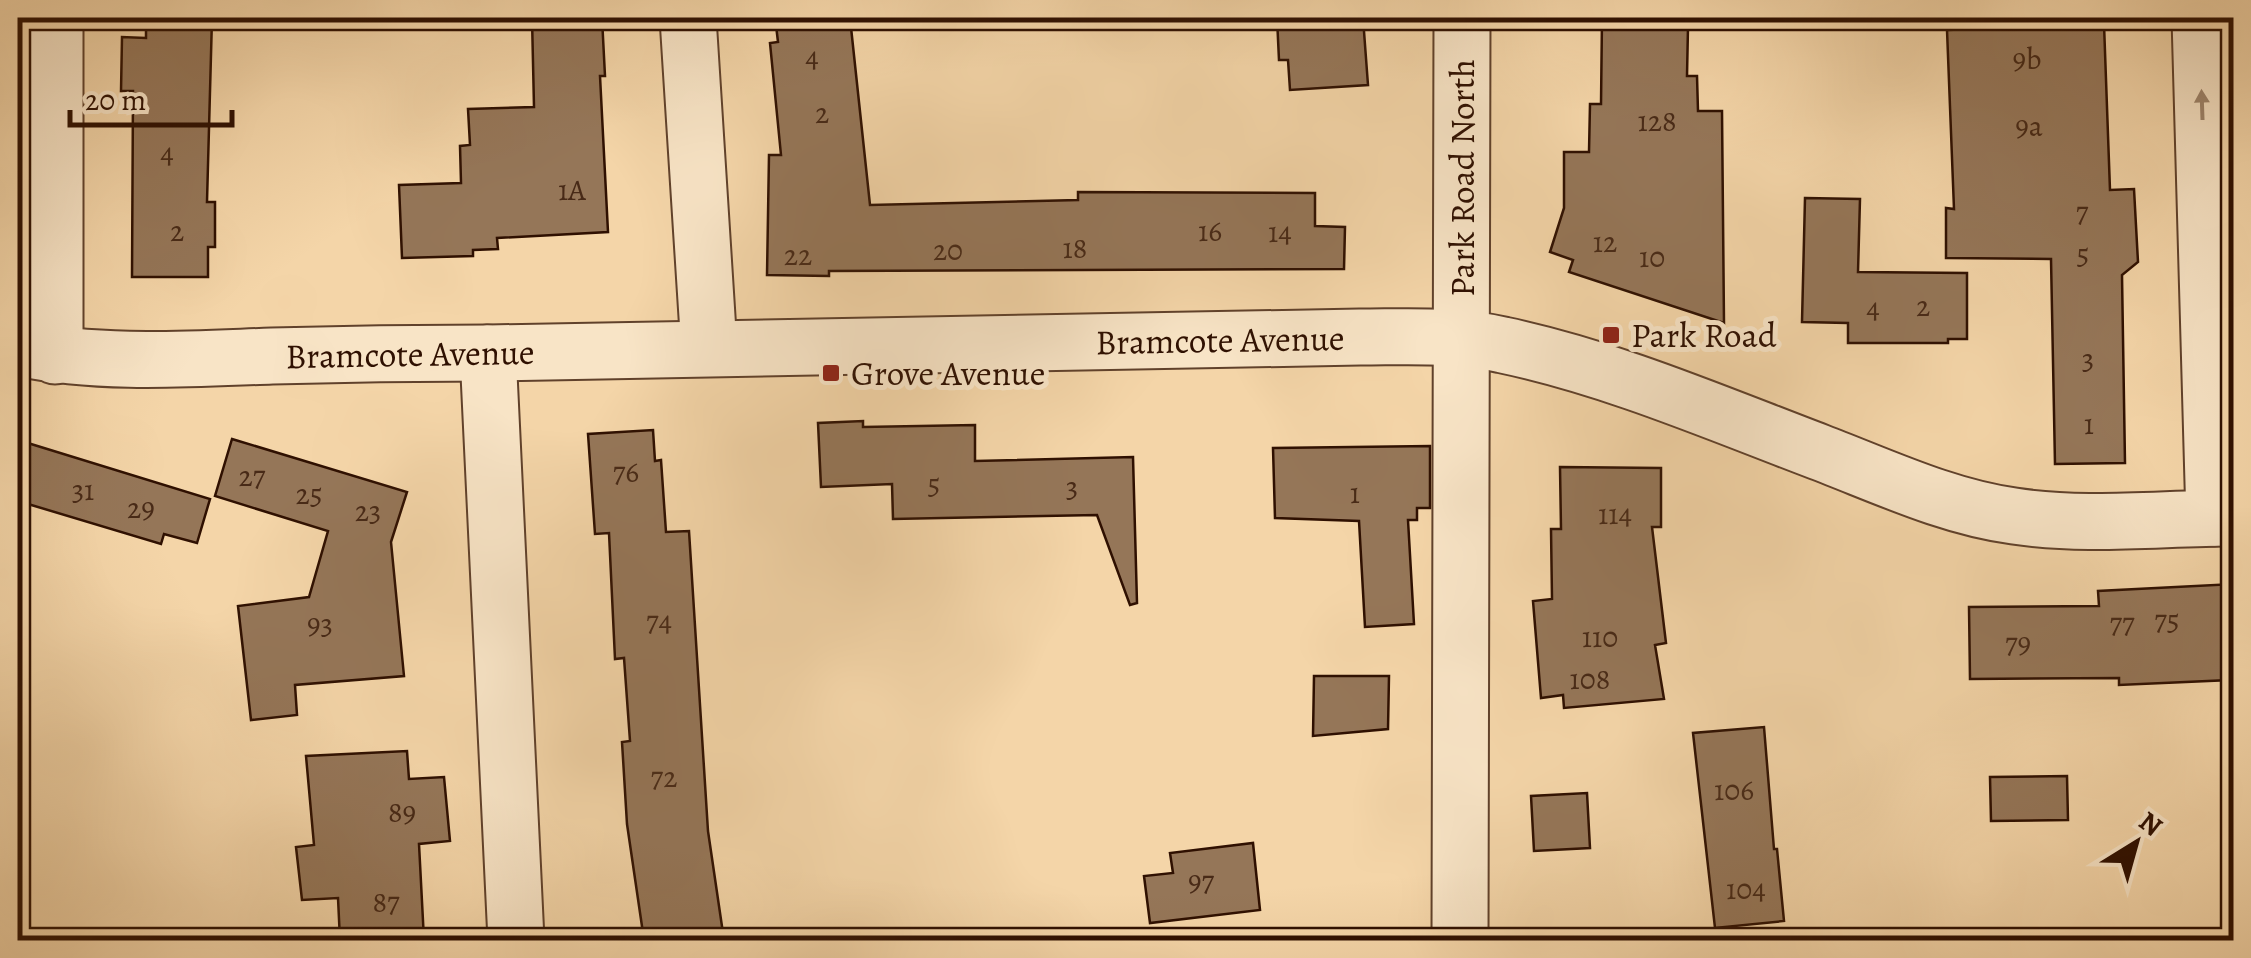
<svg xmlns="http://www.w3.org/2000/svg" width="2251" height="958" font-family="Alegreya,serif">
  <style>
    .building { fill: #957658; stroke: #2f1001; stroke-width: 2.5 }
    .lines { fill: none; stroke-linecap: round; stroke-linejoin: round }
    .minor-casing { stroke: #60412b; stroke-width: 59 }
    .tertiary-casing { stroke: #60412b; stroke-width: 59 }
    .minor { stroke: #f8e4c6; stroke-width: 55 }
    .tertiary { stroke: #f8e4c6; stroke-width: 55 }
    .oneway { fill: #9e856d }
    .poi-dot { fill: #8f2418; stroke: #f8e4c6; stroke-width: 4 }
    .labels { text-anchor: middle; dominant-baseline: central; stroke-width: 10; stroke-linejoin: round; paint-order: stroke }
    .number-label { font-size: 30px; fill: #482a17 }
    .street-label { font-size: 35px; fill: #2f1001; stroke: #f8e4c6 }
    .poi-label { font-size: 35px; fill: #2f1001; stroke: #f8e4c6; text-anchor: start }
  </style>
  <rect width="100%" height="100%" fill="#f4d5a8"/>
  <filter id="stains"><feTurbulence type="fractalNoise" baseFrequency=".002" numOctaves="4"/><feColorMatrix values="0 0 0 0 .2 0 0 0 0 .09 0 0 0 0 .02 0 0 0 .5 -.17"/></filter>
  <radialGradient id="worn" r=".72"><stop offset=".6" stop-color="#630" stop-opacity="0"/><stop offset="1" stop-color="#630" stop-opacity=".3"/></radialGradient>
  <g class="building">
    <path d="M146,18H212L207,202H215V247H208V277H132L133,91H121L122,37L146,38Z"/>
    <path d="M532,18H602L605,76H600L608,232L497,238L498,249L473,250V256L402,258L399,185L461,183L460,146L470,145L468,109L534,107Z"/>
    <path d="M850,18L870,205L1078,200V192L1315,193V226L1345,227L1344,269L829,271V276L767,275L769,155H781L770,43L778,42L776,25Z"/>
    <path d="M1277,18H1363L1368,85L1290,90L1288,60H1279Z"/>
    <path d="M1602,18H1677V27H1688L1687,76H1697L1698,111H1722L1724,323L1569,272L1573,260L1550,252L1564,208V152H1589L1590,104H1601Z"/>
    <path d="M2104,24L2110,190L2134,189L2138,262L2122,275L2125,463L2055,464L2051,259L1946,258V208L1954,209L1947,30Z"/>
    <path d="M1805,198L1860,199L1858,272L1967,273V339H1948V343H1848V323L1802,322Z"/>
    <path d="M863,421V427L975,425V461L1133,457L1137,603L1130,605L1097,515L893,519L892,484L821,487L818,423Z"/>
    <path d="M653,430L655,461L661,460L666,532L689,531L708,831L724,940H644L627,824L622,742L630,741L624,658L615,659L609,533L595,534L588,434Z"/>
    <path d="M232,439L407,492L391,542L404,676L295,685L297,715L251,720L238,606L309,597L328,531L215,496Z"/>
    <path d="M18,440L210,499L197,543L164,534L161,544L18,501Z"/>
    <path d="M1430,446V508H1417V520H1408L1414,624L1365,627L1359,521L1275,518L1273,448Z"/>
    <path d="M1560,467L1661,468V527H1652L1666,643L1655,645L1664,699L1564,708L1563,695L1541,698L1533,601L1552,599L1551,529H1561Z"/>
    <path d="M2234,584V664H2229L2230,680L2119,685V678L1970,679L1969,607L2099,606L2098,591Z"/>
    <path d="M1314,676H1389L1388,729L1313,736Z"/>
    <path d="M1764,727L1774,849H1777L1784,921L1715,928L1693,733Z"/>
    <path d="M407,751L409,779L444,777L450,841L419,844L424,940H340L338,898L302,900L296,847L314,845L306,756Z"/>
    <path d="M2067,776L2068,820L1991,821L1990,777Z"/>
    <path d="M1587,793L1590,848L1534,851L1531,796Z"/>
    <path d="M1253,843L1260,910L1150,923L1144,876L1173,873L1170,853Z"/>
  </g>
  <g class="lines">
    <g class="minor-casing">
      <g id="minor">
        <path d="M55,18V356"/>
        <path d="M688,18L709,348"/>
        <path d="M2200,18L2214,518"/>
        <path d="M488,353L516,940"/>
        <path d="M1460,940L1462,18"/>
      </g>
    </g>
    <g class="tertiary-casing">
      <path id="tertiary" d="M18,348C102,365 186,359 272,356C344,354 416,353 488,353L1360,337C1407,337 1457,334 1503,345C1612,368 1716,413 1819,452C1882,476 1947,507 2014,516C2086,527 2161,518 2234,518"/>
    </g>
    <use href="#minor" class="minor"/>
    <use href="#tertiary" class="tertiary"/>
  </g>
  <defs><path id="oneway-solid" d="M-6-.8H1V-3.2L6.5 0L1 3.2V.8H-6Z" transform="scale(2.5)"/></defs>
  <use class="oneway" href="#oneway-solid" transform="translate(2202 105) rotate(-92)"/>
  <g class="poi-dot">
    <rect x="1601" y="325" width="20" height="20" rx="5"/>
    <rect x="821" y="363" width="20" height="20" rx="5"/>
  </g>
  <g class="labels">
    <g class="number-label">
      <text x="812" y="57">4</text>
      <text x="2027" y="59">9b</text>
      <text x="822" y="113">2</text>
      <text x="1657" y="121">128</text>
      <text x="2029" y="126">9a</text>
      <text x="167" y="153">4</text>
      <text x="572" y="190">1A</text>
      <text x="2082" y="212">7</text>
      <text x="177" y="231">2</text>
      <text x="1210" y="231">16</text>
      <text x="1280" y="232">14</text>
      <text x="1605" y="242">12</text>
      <text x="1075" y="248">18</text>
      <text x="948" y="250">20</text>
      <text x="2083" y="254">5</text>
      <text x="798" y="255">22</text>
      <text x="1652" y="257">10</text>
      <text x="1923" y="306">2</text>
      <text x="1873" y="308">4</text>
      <text x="2088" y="359">3</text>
      <text x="2089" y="424">1</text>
      <text x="626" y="472">76</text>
      <text x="252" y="476">27</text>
      <text x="934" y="484">5</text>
      <text x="1072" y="487">3</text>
      <text x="83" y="490">31</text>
      <text x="1355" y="493">1</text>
      <text x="309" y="494">25</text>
      <text x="141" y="508">29</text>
      <text x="368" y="511">23</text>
      <text x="1615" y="514">114</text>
      <text x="2167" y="620">75</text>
      <text x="659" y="621">74</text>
      <text x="2122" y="623">77</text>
      <text x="320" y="624">93</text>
      <text x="1600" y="637">110</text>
      <text x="2018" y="643">79</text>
      <text x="1590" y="679">108</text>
      <text x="664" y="777">72</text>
      <text x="1734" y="790">106</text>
      <text x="402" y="812">89</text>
      <text x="1201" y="881">97</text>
      <text x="1746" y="889">104</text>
      <text x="386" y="902">87</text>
    </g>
    <g class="street-label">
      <text transform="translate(1462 178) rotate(-90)">Park Road North</text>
      <text transform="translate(1220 340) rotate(-1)">Bramcote Avenue</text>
      <text transform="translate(410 354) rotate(-1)">Bramcote Avenue</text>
    </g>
    <g class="poi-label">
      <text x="1631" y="335">Park Road</text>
      <text x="851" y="373">Grove Avenue</text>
    </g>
  </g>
  <rect width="2251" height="958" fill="none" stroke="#f4d5a8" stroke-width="60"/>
  <rect x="20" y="20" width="2211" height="918" fill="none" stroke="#2f1001" stroke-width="5"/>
  <rect x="30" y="30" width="2191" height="898" fill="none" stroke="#2f1001" stroke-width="2.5"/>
  <g transform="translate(2136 843) rotate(37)" stroke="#f8e4c6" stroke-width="8" paint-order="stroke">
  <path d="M0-8L18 38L0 25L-18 38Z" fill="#2f1001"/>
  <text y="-15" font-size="28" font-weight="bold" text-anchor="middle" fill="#2f1001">N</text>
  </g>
  <path d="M70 110v15h162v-15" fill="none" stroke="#2f1001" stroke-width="5"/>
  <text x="85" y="110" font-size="30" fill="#2f1001" stroke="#f8e4c6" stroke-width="8" paint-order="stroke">20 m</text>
  <rect width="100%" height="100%" filter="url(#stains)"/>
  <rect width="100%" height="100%" fill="url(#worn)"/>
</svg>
